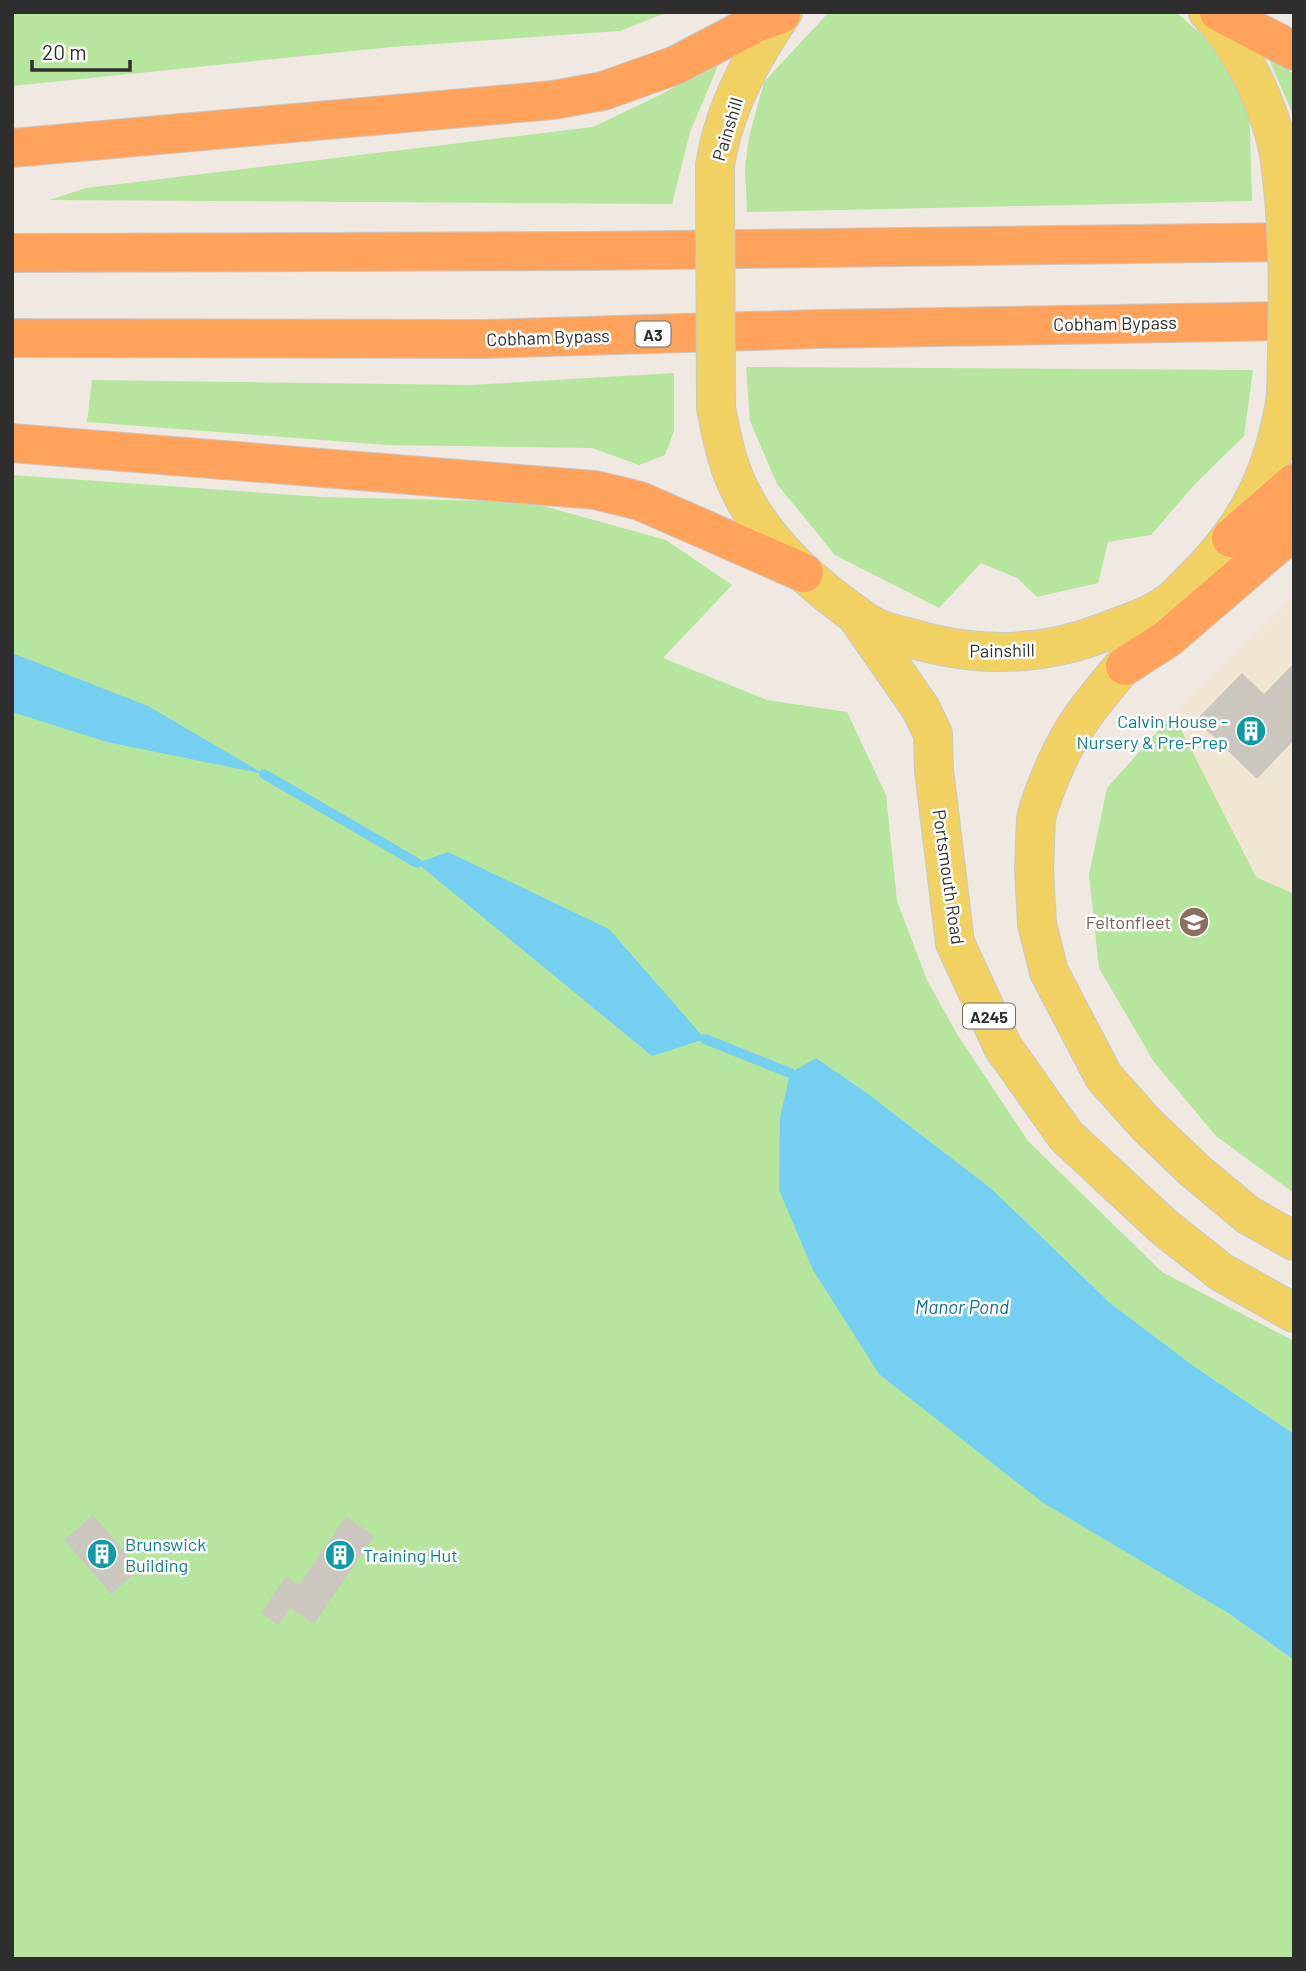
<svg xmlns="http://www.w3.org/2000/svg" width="1306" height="1971" font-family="Barlow,sans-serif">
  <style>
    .education { fill: #f0e6d1 }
    .green { fill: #b6e59e }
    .water { fill: #75cff0 }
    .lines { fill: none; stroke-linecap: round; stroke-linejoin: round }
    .stream { stroke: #75cff0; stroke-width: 10 }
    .building { fill: #cbc7bf }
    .primary-casing { stroke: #c9c9c9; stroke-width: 40 }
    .highway-casing { stroke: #c9c9c9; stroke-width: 40 }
    .primary { stroke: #f2d163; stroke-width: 38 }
    .highway { stroke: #ffa35c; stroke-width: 38 }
    .primary-bridge-casing { stroke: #c9c9c9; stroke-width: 40; stroke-linecap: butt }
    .primary-bridge { stroke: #f2d163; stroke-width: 38 }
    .labels { text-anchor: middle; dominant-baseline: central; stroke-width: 5; stroke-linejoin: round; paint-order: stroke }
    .shield { fill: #fff; stroke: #6d6d6d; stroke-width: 2 }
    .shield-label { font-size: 16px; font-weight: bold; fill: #2e2e2e }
    .street-label { font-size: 18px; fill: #2e2e2e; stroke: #fff }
    .culture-label { font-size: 18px; fill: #0d838f; stroke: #fff; text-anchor: start }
    .education-label { font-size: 18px; fill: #785e54; stroke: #fff; text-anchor: end }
    .water-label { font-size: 19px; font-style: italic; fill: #0d6fa3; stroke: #fff }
  </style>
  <rect width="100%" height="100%" fill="#efe9e1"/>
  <path class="education" d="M1294,596V1193L1216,1136L1154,1062L1099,968L1089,875L1107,788L1173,714Z"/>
  <g class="green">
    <path d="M12,12H668L620,31L391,47L12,86Z"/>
    <path d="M829,12H1176L1205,38L1249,100L1252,201L747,212L745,168L749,137L764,82Z"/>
    <path d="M1268,57L1294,74V117Z"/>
    <path d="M720,61L690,132L672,204L49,200L86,188L593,127L662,94Z"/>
    <path d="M746,367L1253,370L1244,436L1194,485L1151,535L1108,542L1098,583L1037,597L1017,578L981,563L939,608L835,555L777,484L750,421Z"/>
    <path d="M674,373V431L665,455L639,465L592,448L387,445L87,422L92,380L471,385Z"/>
    <path d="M12,475L322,497L529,502L666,540L732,585L663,658L767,700L847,712L886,795L897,901L927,980L957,1034L1028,1141L1162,1272L1294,1341V1434L1195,1367L1110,1303L993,1190L867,1093L816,1058L1228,1613L1294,1660V1959H12Z"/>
    <path d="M1173,714L1256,877L1294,894V1193L1216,1136L1154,1062L1099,968L1089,875L1107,788Z"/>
  </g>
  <g class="water">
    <path d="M12,653L148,706L264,774L107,742L12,712Z"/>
    <path d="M448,852L609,929L705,1039L652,1056L417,863Z"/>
    <path d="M816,1058L867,1093L993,1190L1110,1303L1195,1367L1294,1434V1660L1228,1613L1042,1502L879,1374L813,1270L779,1190L780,1118L790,1073Z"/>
  </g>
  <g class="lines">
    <g class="stream">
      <path d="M264,774L417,863"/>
      <path d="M705,1039L790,1073"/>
    </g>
  </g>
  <g class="building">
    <path d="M1294,663V743L1292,742L1257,779L1196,720L1242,673L1264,694Z"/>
    <path d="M93,1515L140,1569L111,1594L64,1540Z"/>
    <path d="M346,1516L374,1536L314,1624L290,1608L278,1625L261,1613L286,1576L299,1585Z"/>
  </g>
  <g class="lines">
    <g class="primary-casing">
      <g id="primary">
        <path d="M1208,12C1243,50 1266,99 1278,148"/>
        <path d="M715,166C723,111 751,58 783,12"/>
        <path d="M716,408C721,433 726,460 737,484C759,533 797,571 840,603C852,612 865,623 879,629C889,633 900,635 910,638C976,658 1043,657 1107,631C1128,623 1151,616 1169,603C1179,595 1187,585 1196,577C1249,524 1275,469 1286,396"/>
        <path d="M856,615L921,709L933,734L934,770L955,943L1003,1047L1066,1136L1164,1227L1221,1272L1294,1313"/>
        <path d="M1144,639C1124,667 1100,691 1081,719C1062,746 1050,776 1039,807L1036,819L1034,869L1037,924L1049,972L1104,1077L1146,1124L1194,1170L1248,1215L1294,1241"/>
      </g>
    </g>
    <g class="highway-casing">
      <g id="highway">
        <path d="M1219,12L1294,51"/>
        <path d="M12,148L553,100L603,91L676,65L756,23L781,14"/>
        <path d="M12,253L588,251L1294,242"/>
        <path d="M12,338L485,339L818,329L1294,321"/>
        <path d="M12,443L595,490L640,501L804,573"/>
        <path d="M1231,538L1294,483"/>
        <path d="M1125,666L1167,639L1294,530"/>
      </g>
    </g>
    <use href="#primary" class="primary"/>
    <use href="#highway" class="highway"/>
    <g class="primary-bridge-casing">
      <g id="primary-bridge">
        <path d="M1278,148C1291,229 1288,314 1286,396"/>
        <path d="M715,166L716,408"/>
      </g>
    </g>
    <use href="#primary-bridge" class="primary-bridge"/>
  </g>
  <defs>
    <g id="building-disc" transform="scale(1.575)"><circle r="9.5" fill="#0f9aa8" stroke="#fff"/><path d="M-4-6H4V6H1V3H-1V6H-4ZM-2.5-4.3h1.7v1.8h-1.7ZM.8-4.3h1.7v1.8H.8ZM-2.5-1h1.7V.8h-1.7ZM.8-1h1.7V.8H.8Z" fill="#fff"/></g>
    <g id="school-disc" transform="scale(1.575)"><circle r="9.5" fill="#8d6e63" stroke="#fff"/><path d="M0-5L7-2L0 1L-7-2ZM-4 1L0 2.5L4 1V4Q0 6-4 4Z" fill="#fff"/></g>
  </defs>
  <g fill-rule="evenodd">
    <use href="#building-disc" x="1251" y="731"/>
    <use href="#school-disc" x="1194" y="922"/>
    <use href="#building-disc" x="102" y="1554"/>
    <use href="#building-disc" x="340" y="1555"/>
  </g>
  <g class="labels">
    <g class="shield">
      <rect x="635.5" y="321.5" width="35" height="25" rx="5"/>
      <rect x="963" y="1003.5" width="52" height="25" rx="5"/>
    </g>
    <g class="shield-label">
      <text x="653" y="334">A3</text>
      <text x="989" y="1016">A245</text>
    </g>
    <g class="street-label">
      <text transform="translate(727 129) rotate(-73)">Painshill</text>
      <text transform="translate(1115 323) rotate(-1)">Cobham Bypass</text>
      <text transform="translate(548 337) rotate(-2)">Cobham Bypass</text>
      <text transform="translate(1002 650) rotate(-1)">Painshill</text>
      <text transform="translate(949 877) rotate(82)">Portsmouth Road</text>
    </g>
    <g class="culture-label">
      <text x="1228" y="721" text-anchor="end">Calvin House -<tspan x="1228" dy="21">Nursery &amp; Pre-Prep</tspan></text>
      <text x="125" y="1544">Brunswick<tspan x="125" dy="21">Building</tspan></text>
      <text x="363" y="1555">Training Hut</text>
    </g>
    <g class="education-label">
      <text x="1171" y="922">Feltonfleet</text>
    </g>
    <g class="water-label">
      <text x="962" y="1306">Manor Pond</text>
    </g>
  </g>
  <rect width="1306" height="1971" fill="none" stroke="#2e2e2e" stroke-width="28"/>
  <path d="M32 60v10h98v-10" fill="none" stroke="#2e2e2e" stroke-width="3.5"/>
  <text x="42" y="60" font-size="21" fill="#2e2e2e" stroke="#ffffff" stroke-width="5" paint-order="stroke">20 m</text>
</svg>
